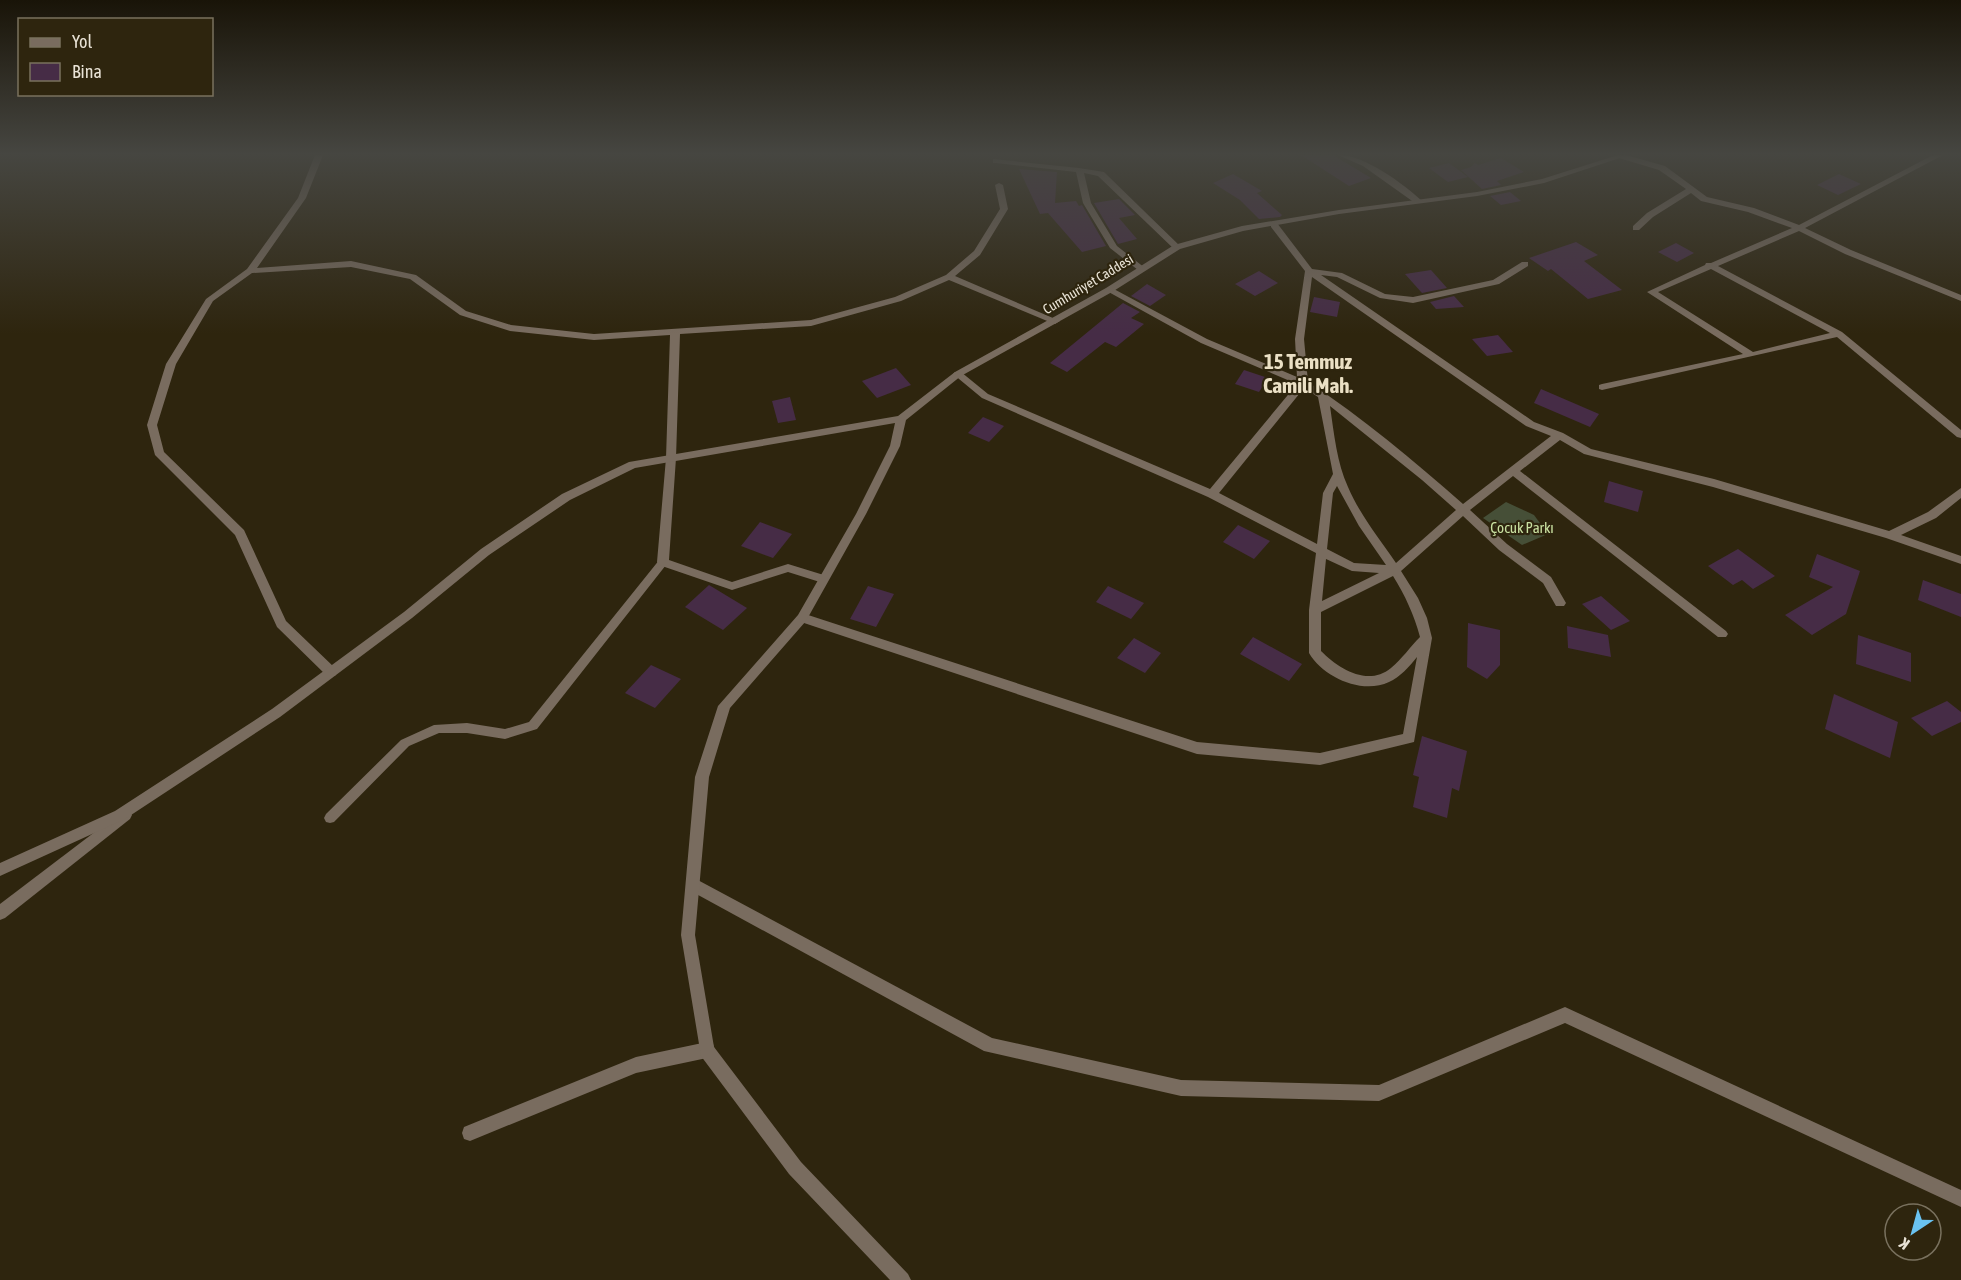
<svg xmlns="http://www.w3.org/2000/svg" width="1961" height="1280" font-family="'Asap Condensed',sans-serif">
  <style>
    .green { fill: #464f37 }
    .building { fill: #462c46 }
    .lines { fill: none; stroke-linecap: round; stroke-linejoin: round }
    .service { fill: #796c5f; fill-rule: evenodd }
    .minor { fill: #796c5f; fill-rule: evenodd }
    .tertiary { fill: #796c5f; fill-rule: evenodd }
    .labels { text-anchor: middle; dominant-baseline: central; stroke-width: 4.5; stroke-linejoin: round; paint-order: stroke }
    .far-street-label { font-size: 14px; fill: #e9e3d6; stroke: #2e250e }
    .park-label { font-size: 15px; fill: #c9e0a1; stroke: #2e250e }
    .district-label { font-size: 21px; font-weight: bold; fill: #ebe0c5; stroke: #2e250e }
  </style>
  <rect width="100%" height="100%" fill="#2e250e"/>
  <path class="green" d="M1506,502L1534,515L1548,534L1522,545L1483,518Z"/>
  <g class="building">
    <path d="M1301,155H1333L1371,178L1349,186Z"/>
    <path d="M1501,158L1524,172L1497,181L1501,185L1482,189L1461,170L1471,167L1475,163L1478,165Z"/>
    <path d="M1449,163L1468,177L1448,182L1429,168Z"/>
    <path d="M1019,169L1057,172L1055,203L1076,201L1079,206L1082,205L1106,246L1082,252L1048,213L1040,214Z"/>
    <path d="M1233,174L1262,191L1257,193L1282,215L1280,217L1259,219L1240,200L1213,183Z"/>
    <path d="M1839,174L1861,184L1838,195L1817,185Z"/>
    <path d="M1510,192L1521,201L1501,205L1490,196Z"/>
    <path d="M1119,199L1135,215L1119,218L1137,239L1118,244L1094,203Z"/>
    <path d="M1576,242L1598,255L1584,261L1622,290L1588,299L1551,269L1548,271L1529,258Z"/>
    <path d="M1676,243L1694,253L1677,262L1658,252Z"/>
    <path d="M1431,270L1447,288L1422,293L1405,274Z"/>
    <path d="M1259,271L1278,283L1255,296L1235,284Z"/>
    <path d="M1147,284L1166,295L1150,306L1131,296Z"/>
    <path d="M1454,296L1464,307L1436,309L1430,302Z"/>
    <path d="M1314,297L1340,302L1337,317L1310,312Z"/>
    <path d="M1123,303L1140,312L1131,318L1144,324L1116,347L1105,342L1067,372L1050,363Z"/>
    <path d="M1498,335L1513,352L1487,356L1472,339Z"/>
    <path d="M896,368L911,385L877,398L862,381Z"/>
    <path d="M1244,370L1268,378L1259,392L1235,384Z"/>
    <path d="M1541,389L1599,414L1590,427L1534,403Z"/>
    <path d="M790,397L796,420L778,423L772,401Z"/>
    <path d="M983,417L1004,426L989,442L968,433Z"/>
    <path d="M1609,481L1643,491L1638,512L1604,502Z"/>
    <path d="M760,522L792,534L773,558L741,546Z"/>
    <path d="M1238,525L1270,541L1254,559L1223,542Z"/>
    <path d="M1738,549L1775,576L1753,589L1742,580L1733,585L1708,566Z"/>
    <path d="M1817,554L1860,571L1846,614L1812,635L1785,615L1833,587L1809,577Z"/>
    <path d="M1923,580L1961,594V617L1918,600Z"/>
    <path d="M709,585L747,608L723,630L685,607Z"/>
    <path d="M868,586L894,594L876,627L850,619Z"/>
    <path d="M1108,586L1144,603L1131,619L1096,602Z"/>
    <path d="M1601,596L1630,621L1611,630L1582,604Z"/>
    <path d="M1468,623L1500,630V665L1487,679L1467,667Z"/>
    <path d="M1567,626L1608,635L1611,657L1568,648Z"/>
    <path d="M1858,635L1911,653V682L1856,664Z"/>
    <path d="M1253,637L1302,664L1289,681L1240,654Z"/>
    <path d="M1134,638L1161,653L1145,673L1117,658Z"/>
    <path d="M651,665L681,679L655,708L625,693Z"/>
    <path d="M1834,694L1898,722L1890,758L1825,729Z"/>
    <path d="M1947,701L1961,712V722L1932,736L1911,718Z"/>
    <path d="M1422,736L1467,751L1459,791L1452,788L1447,818L1413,807L1419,777L1413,775Z"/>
  </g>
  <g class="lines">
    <path class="service" d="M663,558L666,559L668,562L666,565L537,729L505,739L467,733H439L409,746L334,822L330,823L326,822L324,818L326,814L401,740L434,725L467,723L505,729L529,722L660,559Z"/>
    <g class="minor">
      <path d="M315,155H323L306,198L257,268L351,261L416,275L466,311L511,325L594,334L811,320L895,297L946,275L974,251L1000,209L995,185L999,183L1003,185L1008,209L980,255L955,276L1060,321L1055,324L1052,323L949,280L901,301L811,326L680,334L676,458L669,560L732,582L788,564L827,576L829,579L823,583L788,572L732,590L659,565L657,562L666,458L670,335L594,340L510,331L460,315L410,279L351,267L252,273L213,301L176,364L157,425L164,452L244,530L286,621L335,668L337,672L335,676H327L277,627L235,535L155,455L147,425L166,364L206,299L247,269L298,198Z"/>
      <path d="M1338,155C1363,154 1404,184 1422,201L1415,203L1363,166Z"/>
      <path d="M1619,155H1626L1665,166L1707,197L1754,208L1799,225L1933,155H1943L1805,228L1851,250L1961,295V301L1845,254L1799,231L1718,266L1842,332L1961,430V438L1957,437L1837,337L1602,390L1599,389V385L1602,384L1743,354L1647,292L1705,265L1706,263H1711L1792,228L1748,212L1701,201L1691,193L1653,217L1639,230H1633V226L1647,213L1686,189L1659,170L1619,158ZM1711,269L1830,333L1753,352L1658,292Z"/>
      <path d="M993,159L1079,168L1104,172L1181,247L1174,249L1098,176L1084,173L1091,203L1117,246L1145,268L1138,270L1110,248L1083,203L1076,172L996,163H993Z"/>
      <path d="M1271,223H1277L1312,269L1342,273L1385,294L1413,297L1493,280L1522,262H1528V266L1499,284L1413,303L1380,298L1337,277L1321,275L1534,422L1563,433L1591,449L1714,479L1889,531L1928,512L1961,488V498L1936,518L1901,535L1961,556V564L1886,538L1713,487L1584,454L1560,440L1520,471L1726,631L1728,634L1726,637H1718L1513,476L1470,510L1507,544L1551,577L1566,603L1564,606H1556L1543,583L1499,550L1463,516L1401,571L1418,598L1427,618L1432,638L1414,742L1320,765L1197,754L798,621L796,618L802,613L1197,742L1320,753L1403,734L1417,657C1409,667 1400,677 1389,682C1362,695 1323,677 1309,653V610L1316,553L1208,497L982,398L953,374L955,372H961L988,394L1210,489L1297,384L1201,343L1105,290L1109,287L1112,288L1207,339L1297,377L1295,339L1305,271L1271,227ZM1312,277L1526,426L1551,436L1463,504C1414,461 1362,417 1308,382L1304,339ZM1304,388L1318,397L1333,474L1323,493L1317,544L1219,493ZM1330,406L1422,480L1456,510L1396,563C1379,538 1360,515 1348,487C1337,463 1334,434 1330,406ZM1337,486L1359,526L1386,565L1354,563L1327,549L1333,493ZM1326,559L1352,571L1379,573L1322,601ZM1393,576C1405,595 1414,615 1420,637C1410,647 1402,659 1391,668C1368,687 1339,669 1321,651V612Z"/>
      <path d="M125,809L130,811L132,815L130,819L5,918L0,920V904Z"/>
      <path d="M694,878L992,1038L1181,1080L1379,1085L1565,1007L1961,1190V1207L1565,1023L1379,1101L1181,1096L984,1051L689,890L687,885L689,880Z"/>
      <path d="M707,1042L713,1044L715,1050L713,1056L707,1058L636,1073L470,1141L464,1139L462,1133L464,1127L636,1057Z"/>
    </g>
    <path class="tertiary" d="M1618,155H1629L1544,183L1477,196L1339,214L1243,231L1180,249L1112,292L961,376L906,420L900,446L866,514L806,621L730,708L709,777L695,935L714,1047L801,1162L908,1274L911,1280H890L789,1174L701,1056L681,935L695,777L718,706L798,615L856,514L890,446L895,423L635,468L570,500L489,555L412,618L280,717L125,819L0,876V863L115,811L272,709L404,612L481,549L562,494L629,462L898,416L955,372L1106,288L1174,245L1242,226L1339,210L1477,192L1542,179Z"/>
  </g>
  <linearGradient id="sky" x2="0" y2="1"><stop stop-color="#191408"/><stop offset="0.46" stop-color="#464641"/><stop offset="1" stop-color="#464641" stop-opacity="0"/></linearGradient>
  <rect width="1961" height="334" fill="url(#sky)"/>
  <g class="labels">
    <g class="far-street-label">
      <text transform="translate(1088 284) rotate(-31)">Cumhuriyet Caddesi</text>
    </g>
    <g class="park-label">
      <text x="1522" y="527">Çocuk Parkı</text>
    </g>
    <g class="district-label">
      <text x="1308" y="361">15 Temmuz<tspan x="1308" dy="24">Camili Mah.</tspan></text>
    </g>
  </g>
  <rect x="18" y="18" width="195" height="78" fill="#2e250e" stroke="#79715e" stroke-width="1.5"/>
  <rect x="30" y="38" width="30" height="9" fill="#796c5f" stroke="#79715e" stroke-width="1.5"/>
  <text x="72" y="48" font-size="18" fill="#e9e3d6">Yol</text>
  <rect x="30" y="63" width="30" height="18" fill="#462c46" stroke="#79715e" stroke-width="1.5"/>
  <text x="72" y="78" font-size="18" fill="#e9e3d6">Bina</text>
  <g transform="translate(1913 1232) rotate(216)"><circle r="28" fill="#2e250e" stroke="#79715e" stroke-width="1.5"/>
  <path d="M0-4.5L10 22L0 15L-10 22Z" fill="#6ac3f1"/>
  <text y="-9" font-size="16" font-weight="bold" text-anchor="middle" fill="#e9e3d6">K</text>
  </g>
</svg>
